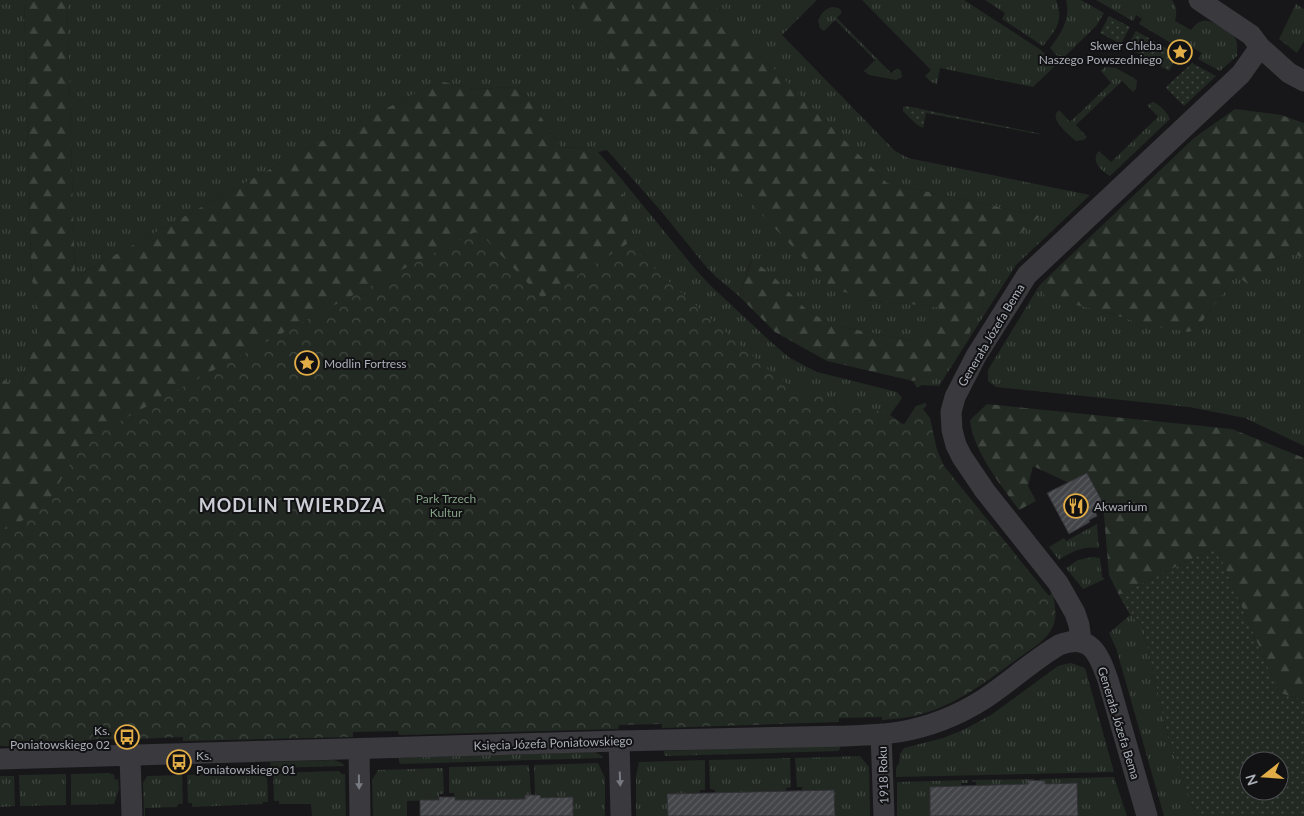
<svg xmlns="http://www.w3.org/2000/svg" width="1304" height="816" font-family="Lato,sans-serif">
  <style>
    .grass { fill: url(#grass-tufts) }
    .forest { fill: url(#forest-firs) }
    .park { fill: url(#park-crowns) }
    .garden { fill: url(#garden-dots); fill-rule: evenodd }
    .building { fill: url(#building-hatch); stroke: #313135 }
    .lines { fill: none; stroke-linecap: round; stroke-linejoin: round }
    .minor { stroke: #39393e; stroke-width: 21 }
    .oneway { fill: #787a81 }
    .labels { text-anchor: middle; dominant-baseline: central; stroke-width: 4; stroke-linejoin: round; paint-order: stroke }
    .poi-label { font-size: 12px; fill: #abafb8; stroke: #121214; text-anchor: start }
    .street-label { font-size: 12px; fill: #abafb8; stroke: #121214 }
    .park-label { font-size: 12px; fill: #83a185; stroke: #121214 }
    .district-label { font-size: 18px; font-weight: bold; letter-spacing: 1px; fill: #cbced4; stroke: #121214 }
  </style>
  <defs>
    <pattern id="grass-tufts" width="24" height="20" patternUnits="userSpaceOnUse" patternTransform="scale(1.25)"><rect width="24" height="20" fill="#222922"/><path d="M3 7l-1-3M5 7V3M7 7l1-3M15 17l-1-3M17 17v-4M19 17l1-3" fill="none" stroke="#3f4640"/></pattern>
    <pattern id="forest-firs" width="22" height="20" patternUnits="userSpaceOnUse" patternTransform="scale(1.25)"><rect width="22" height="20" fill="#222922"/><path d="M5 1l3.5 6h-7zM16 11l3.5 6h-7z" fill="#3f4640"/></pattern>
    <pattern id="park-crowns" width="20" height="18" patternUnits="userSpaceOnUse" patternTransform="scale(1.25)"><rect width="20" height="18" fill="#222922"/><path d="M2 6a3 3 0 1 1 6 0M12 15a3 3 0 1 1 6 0" fill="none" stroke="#3f4640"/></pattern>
    <pattern id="garden-dots" width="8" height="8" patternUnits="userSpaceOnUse" patternTransform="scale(1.25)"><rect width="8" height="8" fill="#222922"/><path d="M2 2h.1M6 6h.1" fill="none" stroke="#3f4640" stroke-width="1.8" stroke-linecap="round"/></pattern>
    <pattern id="building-hatch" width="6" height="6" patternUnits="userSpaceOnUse" patternTransform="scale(1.25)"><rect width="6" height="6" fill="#444549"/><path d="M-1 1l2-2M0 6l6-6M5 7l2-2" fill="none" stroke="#5c5d61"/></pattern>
  </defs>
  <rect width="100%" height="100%" fill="#171719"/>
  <g class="grass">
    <path d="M0,0H24L31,261L38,335L19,390L0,377Z"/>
    <path d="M67,0H569L609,51L607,56L653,105L744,196L866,300L940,307L943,316L916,342L833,325L808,311L776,279L751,260L739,296L715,276L703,263L661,211L607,150L598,152L589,147L561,148L532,103L514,87L474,89L440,81L308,148L75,277Z"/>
    <path d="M710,0H817L782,35L895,151L908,158L1090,195L1016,265L939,386L922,385L917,388L913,381L940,373L982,310L989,257L999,244L1019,235L1040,216L887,183L760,55Z"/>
    <path d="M862,0H964L1041,50L1056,65L1033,87L940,68L937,84L931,82L925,76L931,70Z"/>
    <path d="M985,0H1056C1064,21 1056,30 1043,46L1002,19L1005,13Z"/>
    <path d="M1066,0H1081L1104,13L1096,26L1061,60L1050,48C1061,34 1071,18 1066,0Z"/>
    <path d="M1096,0H1172C1177,7 1177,13 1175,21L1191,30C1202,15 1211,21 1225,29C1229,32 1235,35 1236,40C1238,45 1237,51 1237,56L1220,71L1198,59L1202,53L1179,40L1176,46L1139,24L1142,19L1136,15L1133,21Z"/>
    <path d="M1296,4L1304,9V41L1297,53L1279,39Z"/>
    <path d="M832,7L839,8L842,12L837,18L891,73L898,68L901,71L902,77L896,80L869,75L864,71L875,60L835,20L824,31L820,28L818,21C821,14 824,9 832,7Z"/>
    <path d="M1105,67L1116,68L1134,78L1137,81L1136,89L1133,92L1122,81L1076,125L1087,137L1084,140L1076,141C1071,137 1056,124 1056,118C1055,114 1056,113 1059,110L1070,122L1111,83L1101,71Z"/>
    <path d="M1153,102C1160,105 1167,112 1170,119L1110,176C1101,171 1090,160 1099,151L1111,162L1158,117L1147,105Z"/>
    <path d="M618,175L696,270L710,285L772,343L790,358L817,372L897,392L902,398L890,415L887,417L0,537L628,215Z"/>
    <path d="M1291,253L1304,258V446L1245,418L1189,407L996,387L988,381V370L1039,286L1048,277L1043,290L1108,313L1150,326H1199L1236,275L1268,260Z"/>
    <path d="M1097,524L1099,548C1084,546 1072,551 1059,560L1049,547L1064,538L1066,541Z"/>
    <path d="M1093,557L1100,558L1102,577L1105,579L1083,589L1066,568L1078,560Z"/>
    <path d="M1130,615L1143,626L1169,742L1196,816H1164L1116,648L1109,633Z"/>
    <path d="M1071,663L1085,668L1114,772L896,777V768L899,763L900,754L904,748L943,738L963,730L991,715L1058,666L1065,664Z"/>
    <path d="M840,745V749L838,751L666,756L664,755V751Z"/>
    <path d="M595,752L602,756L603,758L401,764L399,762V758Z"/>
    <path d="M860,756L869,767L870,816H835L834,790H802V787H797L795,758Z"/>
    <path d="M790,758L791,787L786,788V791L715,793V790L710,789L709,760Z"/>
    <path d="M334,760L342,763L345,766L271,768L270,762Z"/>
    <path d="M705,760V790H700V793L668,794V816H636V776L639,762Z"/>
    <path d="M598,763L605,778V816H573L572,797L541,798L540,794L535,795L534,765Z"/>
    <path d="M529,765L531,795H525V799L455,800L454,793H449V767Z"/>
    <path d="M443,768L444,794H439V800L407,801V816H373L372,780L378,770Z"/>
    <path d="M339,771L342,774H345L346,816H312L311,804H279V801H274L273,773Z"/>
    <path d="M109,773L114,775L115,780L118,779L119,789L114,804L71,805V774Z"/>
    <path d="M267,773L268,802H263V804L192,807V803H188L187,775Z"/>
    <path d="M66,774V805L20,806L19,775Z"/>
    <path d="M182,775L183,804H178L177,807L145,808V816H144L143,783L147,776Z"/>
    <path d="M0,776H14L15,806L0,807Z"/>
    <path d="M1114,777L1127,816H1078L1077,783L1045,784V781H1040V779Z"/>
    <path d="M1034,779V781H1028V784L976,786V782H972V780Z"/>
    <path d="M968,780V783H961V786L930,787V816H897V782Z"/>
  </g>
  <g class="forest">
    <path d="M24,0H67L75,277L308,148L440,81L474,89L514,87L532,103L561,148L589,147L598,152L618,175L628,215L627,244L614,261L580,285L57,497L0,537V377L19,390L38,335L31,261Z"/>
    <path d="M569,0H710L760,55L887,183L1040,216L1019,235L999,244L989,257L982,310L950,367L940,373L913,381L827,361L775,332L739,296L752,259L776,279L808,311L833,325L916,342L942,316L939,307L866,300L831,287L744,196L653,105L607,56L609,51Z"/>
    <path d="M1235,109L1281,115L1304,123V258L1291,253L1268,260L1253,288L1236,275L1199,326L1189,332L1150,326L1108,313L1045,297L1043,290L1048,277L1194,138Z"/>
    <path d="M987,404L1232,429L1304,458V698L1301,699L1279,693L1216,547L1119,595L1109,575L1103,503L1087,473L1069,483L1033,466L1028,486L1036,501L1019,510C1001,485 973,451 970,420Z"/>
  </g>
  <path class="park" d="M478,232L482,235L542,298L627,244L765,367L794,389L887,413L903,424L905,423L916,406L923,404L924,402L927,405L923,409L930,418L937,450L944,466L1049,596L1053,592C1054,604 1058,615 1053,626C1047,641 1032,648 1020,657C991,678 962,701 928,712C913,717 898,719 882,720V717L839,718V722L662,728V724L619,725L618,729L399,735L398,731L353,732V737L183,741V737L135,739V735L119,736V739L84,740V743L0,746V530L13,527L40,508L50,499L82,443L140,410L353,295L473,233Z"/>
  <g class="garden">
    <path d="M1109,16L1130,27L1121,44L1100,33Z"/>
    <path d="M1136,31L1178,55L1169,71L1127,47Z"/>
    <path d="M1192,63L1216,76L1184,106L1167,89L1166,87Z"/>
    <path d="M906,106L1037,133L1043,135L926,113L923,128L916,124L903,111V107Z"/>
    <path d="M1216,547L1279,693L1301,699L1304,698V816H1196L1169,742L1143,626L1130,615L1119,595ZM1249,761H1279V791H1249Z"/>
  </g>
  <g class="building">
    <path d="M1087,473L1103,503L1094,508L1097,516L1089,520L1090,522L1069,534L1047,493Z"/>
    <path d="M1027,780L1045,781V784L1077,783L1078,816H930V787L1028,784Z"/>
    <path d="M834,790L835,816H668L667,794Z"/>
    <path d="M525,795H540L541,798L573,797V816H420V800H439V797H455V800L525,799Z"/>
  </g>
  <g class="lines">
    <g class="minor">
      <path d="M1199,0L1251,35L1260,47L1289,73L1304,81"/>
      <path d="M1081,641L1079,625L1075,613L1058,583L985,491L962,457L956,445L952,430L951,412L955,397L976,356L1027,275L1241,74L1260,47"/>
      <path d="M881,734L884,816"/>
      <path d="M619,741L621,816"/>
      <path d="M359,749L360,816"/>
      <path d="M130,756L132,816"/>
      <path d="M0,759L619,741L846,736C864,735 882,735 899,732C929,727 959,715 984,699C1010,682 1032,661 1059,645C1091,632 1099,655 1108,680L1147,816"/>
    </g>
  </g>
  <defs><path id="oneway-solid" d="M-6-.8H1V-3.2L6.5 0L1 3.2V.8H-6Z" transform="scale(1.25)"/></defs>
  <g class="oneway">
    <use href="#oneway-solid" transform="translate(620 779) rotate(88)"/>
    <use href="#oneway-solid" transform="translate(359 782) rotate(89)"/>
  </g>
  <defs>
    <g id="sight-ring" transform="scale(1.25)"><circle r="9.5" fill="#121214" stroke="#e2ad46" stroke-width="1.5"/><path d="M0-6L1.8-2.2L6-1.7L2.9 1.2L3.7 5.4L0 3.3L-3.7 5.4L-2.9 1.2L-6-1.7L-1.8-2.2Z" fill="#e2ad46"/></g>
    <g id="restaurant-ring" transform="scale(1.25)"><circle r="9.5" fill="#121214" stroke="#e2ad46" stroke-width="1.5"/><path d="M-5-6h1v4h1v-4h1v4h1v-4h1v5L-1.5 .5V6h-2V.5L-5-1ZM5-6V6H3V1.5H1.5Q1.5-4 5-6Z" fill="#e2ad46"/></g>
    <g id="bus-ring" transform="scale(1.25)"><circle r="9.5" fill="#121214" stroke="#e2ad46" stroke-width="1.5"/><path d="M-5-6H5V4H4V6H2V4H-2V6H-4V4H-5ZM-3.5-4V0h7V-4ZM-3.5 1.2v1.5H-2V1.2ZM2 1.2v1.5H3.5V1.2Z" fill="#e2ad46"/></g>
  </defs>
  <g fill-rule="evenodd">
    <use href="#sight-ring" x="1180" y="52"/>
    <use href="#sight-ring" x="307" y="363"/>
    <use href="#restaurant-ring" x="1076" y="506"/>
    <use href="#bus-ring" x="127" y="737"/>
    <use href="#bus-ring" x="179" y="762"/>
  </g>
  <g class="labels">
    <g class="poi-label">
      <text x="1162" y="45" text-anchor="end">Skwer Chleba<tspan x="1162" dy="14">Naszego Powszedniego</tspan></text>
      <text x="324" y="363">Modlin Fortress</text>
      <text x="1094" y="506">Akwarium</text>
      <text x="110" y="730" text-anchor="end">Ks.<tspan x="110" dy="14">Poniatowskiego 02</tspan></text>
      <text x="196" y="755">Ks.<tspan x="196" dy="14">Poniatowskiego 01</tspan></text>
    </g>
    <g class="street-label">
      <text transform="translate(991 335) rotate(-59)">Generała Józefa Bema</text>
      <text transform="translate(1119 723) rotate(73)">Generała Józefa Bema</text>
      <text transform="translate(553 743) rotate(-2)">Księcia Józefa Poniatowskiego</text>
      <text transform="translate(883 775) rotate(-92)">1918 Roku</text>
    </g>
    <g class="park-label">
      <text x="446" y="498">Park Trzech<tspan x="446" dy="14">Kultur</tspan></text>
    </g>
    <g class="district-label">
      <text x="292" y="505">MODLIN TWIERDZA</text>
    </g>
  </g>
  <g transform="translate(1264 776) rotate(253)"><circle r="24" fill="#121214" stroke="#4f5156"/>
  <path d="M0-4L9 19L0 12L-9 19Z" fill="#e2ad46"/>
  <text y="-8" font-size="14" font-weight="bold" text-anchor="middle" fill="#abafb8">N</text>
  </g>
</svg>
